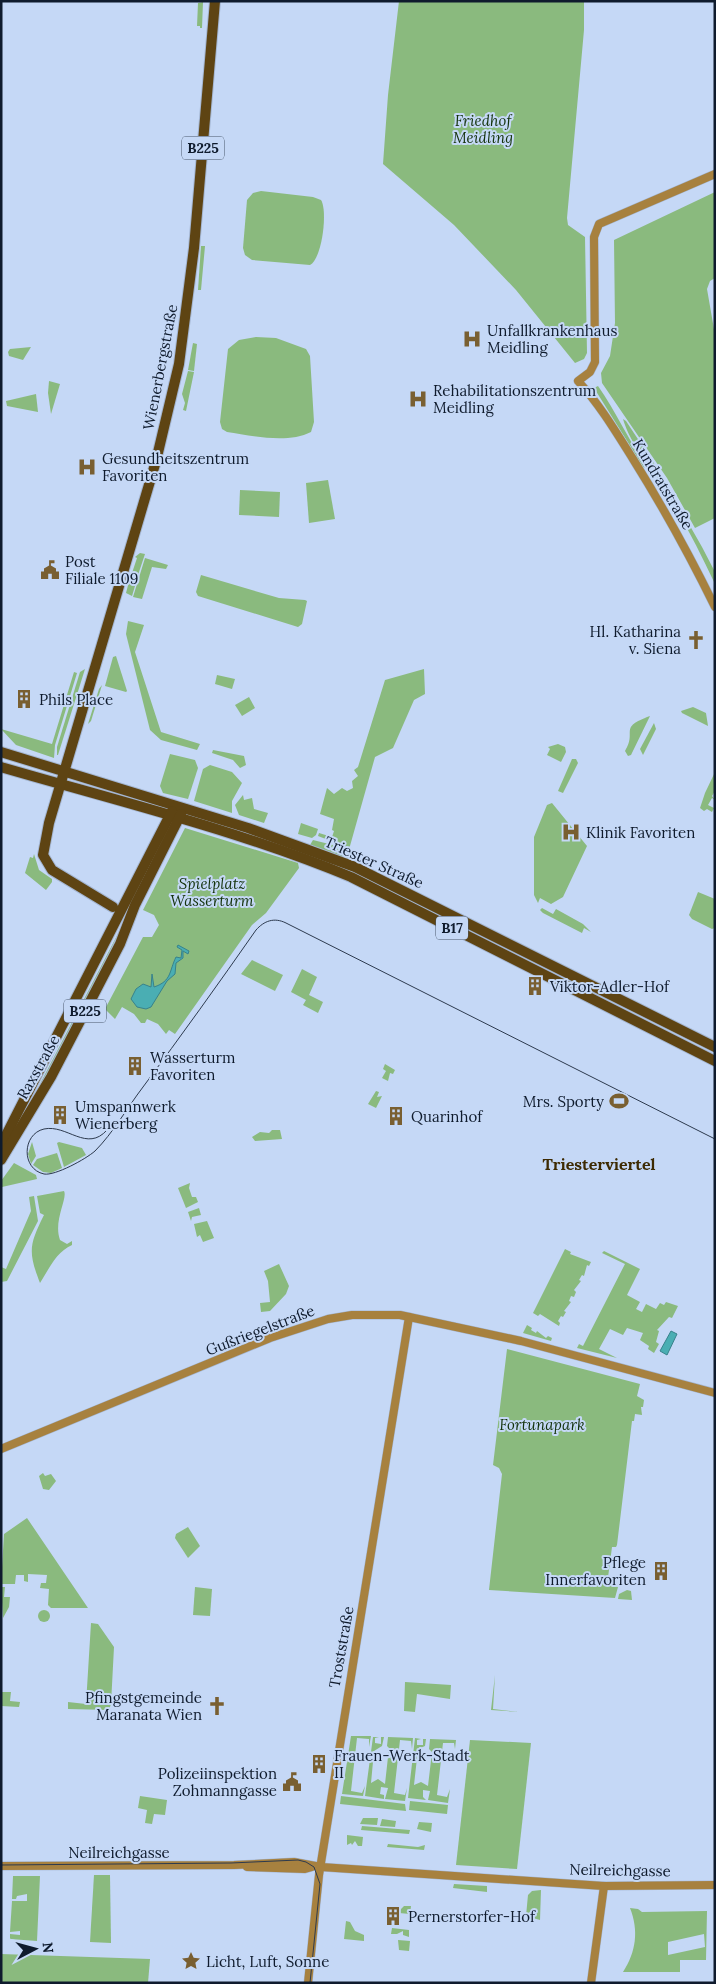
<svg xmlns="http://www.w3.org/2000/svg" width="716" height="1984" font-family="Lora,serif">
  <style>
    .green { fill: #8aba7e; fill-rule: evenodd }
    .water { fill: #4aaeb3; stroke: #38828b }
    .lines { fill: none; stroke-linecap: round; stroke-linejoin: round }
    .minor-casing { stroke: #a4b6d2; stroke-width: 9 }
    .major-casing { stroke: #a4b6d2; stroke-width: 12 }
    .minor { stroke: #a7813f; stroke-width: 8 }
    .major { stroke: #5e4413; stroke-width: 10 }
    .tram { stroke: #2d3a4e; stroke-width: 1 }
    .labels { text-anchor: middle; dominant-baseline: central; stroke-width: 4; stroke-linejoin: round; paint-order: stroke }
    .shield { fill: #c5d8f6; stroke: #465469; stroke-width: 1 }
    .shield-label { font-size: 14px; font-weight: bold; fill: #0f1b2d }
    .park-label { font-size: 15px; font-style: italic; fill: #13320a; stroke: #c5d8f6 }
    .poi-label { font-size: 15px; fill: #0f1b2d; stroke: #c5d8f6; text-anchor: start }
    .street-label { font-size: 15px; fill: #0f1b2d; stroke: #c5d8f6 }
    .neighbourhood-label { font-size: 16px; font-weight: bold; fill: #3d2a02; stroke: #c5d8f6 }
  </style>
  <rect width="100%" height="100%" fill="#c5d8f6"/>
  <g class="green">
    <path d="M399,1H584V30L567,218L568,225L585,237L587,353L584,359L575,363L516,290L454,225L383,164L388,95Z"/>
    <path d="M203,2L202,28H200V26H197L198,3Z"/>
    <path d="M261,191L313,197L321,200C328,211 322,259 310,265L252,260L245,255L243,248L247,200L253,193Z"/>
    <path d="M715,192V278L710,281L707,289L715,335V518L695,528L667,478L602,383L601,373L610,356L615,323L614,240Z"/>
    <path d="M201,246H205L201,290H198Z"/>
    <path d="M256,337L276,338L306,349L310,356L314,422L311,432C288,444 252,436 227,432L222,429L220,422L228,349L239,340Z"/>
    <path d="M193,343L197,344L194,371L188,370Z"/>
    <path d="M31,347L23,360L9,356L8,352L10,349Z"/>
    <path d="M188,371L194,372L186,411L183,410L185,403L182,394Z"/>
    <path d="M49,381L60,384L51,414L48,393Z"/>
    <path d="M598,386C616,412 629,440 646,467L644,468L594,388Z"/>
    <path d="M36,394L38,412L7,406L6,401Z"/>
    <path d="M623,419L626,421L657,468L702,547L715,572V584C699,550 682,517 662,485C649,463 630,444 623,419Z"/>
    <path d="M328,480L335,519L309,523L306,483Z"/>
    <path d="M240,490L280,492L279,517L239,515Z"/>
    <path d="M140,553L145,554L138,575L132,573L137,558L135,557Z"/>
    <path d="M145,558L168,565L166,569L152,567L142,599L133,597Z"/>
    <path d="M131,574L138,576L132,596L126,593Z"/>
    <path d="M201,575L279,598L305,600L307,601L302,624L298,627L198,596L196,592Z"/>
    <path d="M128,621L144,625L135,652L161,732L200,744L197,750L161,740L150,730L126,634Z"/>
    <path d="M116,656L127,691L126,692L105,686L113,657Z"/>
    <path d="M85,669L58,755H57V747L80,672Z"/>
    <path d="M424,669L425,694L414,700L393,748L375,757L348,853L336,843L318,836L319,833L332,837L334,831L332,830L334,819L320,814L327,788L334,794L342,788L347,791L353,788L352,781L358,776L354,770L358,767L385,680Z"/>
    <path d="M74,672L77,673L55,745L54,758L16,745L1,729L52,744Z"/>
    <path d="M217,675L235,679L232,689L215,684Z"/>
    <path d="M102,685L91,721L88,724L99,689Z"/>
    <path d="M249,697L255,708L242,716L235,705Z"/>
    <path d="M693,707L706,713L708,726L682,713L681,711Z"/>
    <path d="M650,716L631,755L628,756L625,751C638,731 617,728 650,716Z"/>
    <path d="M654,723L656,729L643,755L640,749Z"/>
    <path d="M558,744L565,747L566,752L561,762L547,755L550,749L548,747Z"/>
    <path d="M213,750L244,756L246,765L240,768L233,760L212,753Z"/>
    <path d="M170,754L195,760L198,768L188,799L163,793L160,786Z"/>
    <path d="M572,759H576L578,763L563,793L558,791Z"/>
    <path d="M210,765L232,772L242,783L232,801V813L194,801L203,769Z"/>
    <path d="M715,772V791L712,796L715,800L712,798L708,805L714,808L712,812L707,809L704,811L700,808L705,793Z"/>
    <path d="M243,795L244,800L252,798L254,809L268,813L264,823L239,815L235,805Z"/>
    <path d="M552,803L587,846L563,897L551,904L540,898L538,903L534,895V837L547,805Z"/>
    <path d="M301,823L318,829L316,835L312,838L298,834Z"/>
    <path d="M185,828L298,863L299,868L266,913L252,925L175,1034L169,1030L166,1034L158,1024L147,1019L145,1023H141L134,1014L122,1007L115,1019L105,1009L143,937H152L159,925L154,915L143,910Z"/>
    <path d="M313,840L333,845L351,860L310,845Z"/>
    <path d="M34,854L39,870L52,879V882L46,890L25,873L30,857L33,858Z"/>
    <path d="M698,892L715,899V928L712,929L692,919L689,915Z"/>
    <path d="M542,908L553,914L556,909L583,924L591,932L584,928L582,933L543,913L540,910Z"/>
    <path d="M123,924L77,1019L36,1095L41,1082Z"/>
    <path d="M252,960L283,975L275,991L241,974Z"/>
    <path d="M302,969L317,977L309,995L323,1002L318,1013L303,1005L306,1000L291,992Z"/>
    <path d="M385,1064L395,1070L393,1074L390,1073L388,1081L382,1078L386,1071L383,1069Z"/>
    <path d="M376,1091L379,1092L377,1097L382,1096L376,1108L368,1104Z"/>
    <path d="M272,1130H280L282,1139L255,1141L252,1137L260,1132L269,1133Z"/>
    <path d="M32,1142L36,1156L31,1164L28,1154Z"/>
    <path d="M59,1142L82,1148L86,1155L64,1167L57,1143Z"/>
    <path d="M57,1153L62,1168L51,1173L43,1172L33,1165L37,1159Z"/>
    <path d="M14,1163L36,1175L37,1179L2,1187L1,1181Z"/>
    <path d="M190,1183L189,1188L192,1197H196L198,1202L186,1208L178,1188Z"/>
    <path d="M64,1191C68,1198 53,1221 60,1240L67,1244L72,1241V1245C56,1252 49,1269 40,1283C28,1252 29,1245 44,1215L40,1213L37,1196Z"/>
    <path d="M34,1196L38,1221L7,1281L1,1282V1267L6,1269L31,1211L29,1197Z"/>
    <path d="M199,1208L201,1215L192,1217L191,1221L188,1212Z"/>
    <path d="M207,1221L214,1238L203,1242L200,1235L197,1237L194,1224Z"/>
    <path d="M565,1249L571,1252L570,1254L591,1262L589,1266L587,1265L584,1276L582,1275L579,1280L581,1281L574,1290L576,1292L574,1297L571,1296L569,1301L571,1302L564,1311L566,1312L563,1317L561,1316L558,1321L560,1323L559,1326L540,1314L538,1316L533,1313Z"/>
    <path d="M604,1251L640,1269L627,1295L640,1302L636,1309L642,1312L646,1304L656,1309L660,1303L664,1305L666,1302L678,1306L672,1318L669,1317L657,1330L659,1331L656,1342L659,1344L654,1353L648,1349L649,1346L640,1340L643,1333L627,1328L623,1335L610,1329L599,1349L617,1358L577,1348L579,1344L583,1346L625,1264L602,1253Z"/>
    <path d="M279,1264L289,1286L286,1294L270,1311L261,1312L260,1303L270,1302L268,1281L264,1271Z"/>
    <path d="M527,1325L532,1328L531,1330L536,1333L537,1331L546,1338L548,1336L552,1338L551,1341L523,1333Z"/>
    <path d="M507,1349L640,1384L637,1396L644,1400L643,1407H641L642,1415L635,1414L634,1421H632L617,1545L616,1547H612L607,1585L618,1587L615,1598L489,1590L502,1474L499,1468L493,1465Z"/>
    <path d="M43,1473L45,1476L51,1474L56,1481L49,1490L43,1489L39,1476Z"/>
    <path d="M27,1518L88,1608H51L48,1605L49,1589L40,1588L41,1583H46L47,1575L28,1574V1582L24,1581V1575H16L15,1584H1L4,1534Z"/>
    <path d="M188,1527L200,1546L188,1558L175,1538L176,1534Z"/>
    <path d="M1,1587H5L4,1597H10L9,1607L3,1618Z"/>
    <path d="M195,1587L212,1589L210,1616L193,1615Z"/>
    <path d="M627,1590L631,1591L632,1600L618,1599L619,1594Z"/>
    <circle cx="44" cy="1616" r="6"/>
    <path d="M91,1623L98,1624L114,1647L111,1704L109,1710L68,1709V1702L86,1704Z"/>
    <path d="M495,1675L493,1709L519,1712L491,1710Z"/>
    <path d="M405,1682L451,1685L450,1699L417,1694L415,1712L404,1711Z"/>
    <path d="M1,1692H11L10,1701L20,1702L19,1707L1,1706Z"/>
    <path d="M351,1736H371L369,1747V1739L357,1738L351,1791L362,1793L365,1786L363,1796L342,1794Z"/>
    <path d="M373,1737H379L375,1738V1743L381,1744V1737H384L382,1746L374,1751L371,1783L378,1779L385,1784L389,1748L387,1746L388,1737L413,1738L412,1749L411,1741L400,1740L394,1793L405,1795L407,1788L405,1801L385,1799L388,1788L381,1787L380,1794L384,1795V1799L365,1796Z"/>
    <path d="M415,1738L421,1739L417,1740V1745H423V1739H426L425,1746L418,1749L414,1785L421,1782L428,1786L432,1752L429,1749L430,1739L456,1740L455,1749L454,1743H443L437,1795L447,1797L450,1789L448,1803L428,1800L430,1791L423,1790V1797L426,1800L408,1798Z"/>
    <path d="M470,1740L531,1743L517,1869L456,1865Z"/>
    <path d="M140,1796L167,1800L165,1815L154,1814L152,1824L145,1823L147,1810L138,1808Z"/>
    <path d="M341,1796L405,1804L406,1811L340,1804Z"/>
    <path d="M410,1801L448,1805L447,1814L409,1810Z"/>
    <path d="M363,1818H378L377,1825L360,1824Z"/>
    <path d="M382,1819L396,1821L395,1827L380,1826Z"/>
    <path d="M419,1822L432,1823L431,1832L417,1829Z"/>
    <path d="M362,1826L410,1830L409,1834L361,1830Z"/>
    <path d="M347,1835L363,1837L362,1846H358L355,1841L352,1845L351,1843L347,1845Z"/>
    <path d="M388,1844L418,1847L425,1845L424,1850L387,1847Z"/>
    <path d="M94,1875H110L111,1943L90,1942Z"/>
    <path d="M13,1876H40L37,1941L10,1939V1934L20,1935V1931L10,1932L12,1901H27V1894L17,1896L16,1899H12Z"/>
    <path d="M454,1884L487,1886V1892L453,1888Z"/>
    <path d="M541,1890L540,1920L526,1916L528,1895L532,1891Z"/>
    <path d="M389,1906L399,1911L404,1906H411L410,1914L388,1912Z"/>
    <path d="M630,1908L638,1909L642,1912L707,1911L706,1960H680V1972H623C636,1952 639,1931 630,1908ZM704,1934L705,1947L668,1955V1942Z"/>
    <path d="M346,1921L350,1922L355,1931L364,1935V1941L344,1939Z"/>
    <path d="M392,1928L409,1930V1937L403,1935V1931L397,1934H391Z"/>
    <path d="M398,1940L410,1941L409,1951L399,1950Z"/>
    <path d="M1,1954L150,1959L148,1983H1Z"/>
  </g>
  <g class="water">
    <path d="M178,945L189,951L188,954L183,951V958L176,963L175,974L167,981L151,1007L146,1009L137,1007L131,999L136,989L143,984L151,987L152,974L154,987C172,981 169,971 176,957L181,958L182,950L177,947Z"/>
    <path d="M671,1331L677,1334L667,1355L660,1351Z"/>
  </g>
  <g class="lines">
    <g class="minor-casing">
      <g id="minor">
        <path d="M715,174L599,224L594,237L595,362L590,372L578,381C600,405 616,432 633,459C663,507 690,556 715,607"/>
        <path d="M1,1449L270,1338L328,1319L352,1315H400L521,1341L715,1393"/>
        <path d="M1,1866L234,1865L294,1862L321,1867L604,1886L715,1885"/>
        <path d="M247,1867L305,1869L312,1867"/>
        <path d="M308,1983L319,1875L409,1317"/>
        <path d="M591,1983L604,1886"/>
      </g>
    </g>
    <g class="major-casing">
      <g id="major">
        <path d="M1,752L248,828L355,867L715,1047"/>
        <path d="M1,767C118,801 238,830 351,877L715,1061"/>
        <path d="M113,907L52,870L43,855L49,823L156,461L179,364L194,248L215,1"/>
        <path d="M1,1145L172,811"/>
        <path d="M1,1160L51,1077L120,944L135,905L181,814"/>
      </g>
    </g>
    <use href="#minor" class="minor"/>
    <use href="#major" class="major"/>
    <g class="tram">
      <path d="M107,1130C87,1153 67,1124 44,1129C22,1134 21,1169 44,1174C55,1176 86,1159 95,1151C113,1133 127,1108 143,1087C181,1036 219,983 256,930C264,921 274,917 286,923L715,1139"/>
      <path d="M1,1865L231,1863L298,1860L306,1862L314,1867L320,1884L310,1983"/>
    </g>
  </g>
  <defs>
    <g id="hospital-bare" transform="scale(1.5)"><path d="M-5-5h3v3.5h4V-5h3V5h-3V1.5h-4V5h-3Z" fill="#795f31" stroke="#c5d8f6" stroke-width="2.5" paint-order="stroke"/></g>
    <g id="civic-bare" transform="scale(1.5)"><path d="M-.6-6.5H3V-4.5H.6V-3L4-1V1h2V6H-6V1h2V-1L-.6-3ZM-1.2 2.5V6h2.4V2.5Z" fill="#795f31" stroke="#c5d8f6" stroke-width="2.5" paint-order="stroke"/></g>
    <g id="church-bare" transform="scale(1.5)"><path d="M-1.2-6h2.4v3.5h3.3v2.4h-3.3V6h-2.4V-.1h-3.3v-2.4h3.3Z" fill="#795f31" stroke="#c5d8f6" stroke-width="2.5" paint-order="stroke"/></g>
    <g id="building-bare" transform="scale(1.5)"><path d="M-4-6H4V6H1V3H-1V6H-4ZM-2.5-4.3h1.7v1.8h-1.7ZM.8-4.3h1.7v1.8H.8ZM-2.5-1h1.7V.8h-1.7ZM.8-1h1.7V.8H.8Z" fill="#795f31" stroke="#c5d8f6" stroke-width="2.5" paint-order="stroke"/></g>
    <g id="stadium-bare" transform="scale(1.5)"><path d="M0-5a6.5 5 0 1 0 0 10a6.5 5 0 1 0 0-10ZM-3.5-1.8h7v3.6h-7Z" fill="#795f31" stroke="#c5d8f6" stroke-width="2.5" paint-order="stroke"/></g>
    <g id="sight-bare" transform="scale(1.5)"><path d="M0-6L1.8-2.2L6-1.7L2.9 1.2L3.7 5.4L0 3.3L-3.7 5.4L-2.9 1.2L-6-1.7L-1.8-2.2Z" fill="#795f31" stroke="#c5d8f6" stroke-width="2.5" paint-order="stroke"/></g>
  </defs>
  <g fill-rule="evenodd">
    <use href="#hospital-bare" x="472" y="339"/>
    <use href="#hospital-bare" x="418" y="399"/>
    <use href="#hospital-bare" x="87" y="467"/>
    <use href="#civic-bare" x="50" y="570"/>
    <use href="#church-bare" x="696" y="640"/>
    <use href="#building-bare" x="24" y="699"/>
    <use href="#hospital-bare" x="571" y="832"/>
    <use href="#building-bare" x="535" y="986"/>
    <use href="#building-bare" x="135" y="1066"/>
    <use href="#stadium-bare" x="619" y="1101"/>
    <use href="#building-bare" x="60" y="1115"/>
    <use href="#building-bare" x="396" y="1116"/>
    <use href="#building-bare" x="661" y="1571"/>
    <use href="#church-bare" x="217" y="1706"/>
    <use href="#building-bare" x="319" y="1764"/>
    <use href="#civic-bare" x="292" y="1782"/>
    <use href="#building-bare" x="393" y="1916"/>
    <use href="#sight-bare" x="191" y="1961"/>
  </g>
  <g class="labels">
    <g class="shield">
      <rect x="182" y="136.5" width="42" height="23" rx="4"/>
      <rect x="436" y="916.5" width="32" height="23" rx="4"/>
      <rect x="64" y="999.5" width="42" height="23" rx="4"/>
    </g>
    <g class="shield-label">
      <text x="203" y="148">B225</text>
      <text x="452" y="928">B17</text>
      <text x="85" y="1011">B225</text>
    </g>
    <g class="park-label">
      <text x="483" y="120">Friedhof<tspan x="483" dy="17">Meidling</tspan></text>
      <text x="212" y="883">Spielplatz<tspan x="212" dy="17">Wasserturm</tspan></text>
      <text x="542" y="1424">Fortunapark</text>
    </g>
    <g class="poi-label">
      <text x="487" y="330">Unfallkrankenhaus<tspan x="487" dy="17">Meidling</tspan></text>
      <text x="433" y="390">Rehabilitationszentrum<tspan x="433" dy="17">Meidling</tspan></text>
      <text x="102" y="458">Gesundheitszentrum<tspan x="102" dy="17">Favoriten</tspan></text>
      <text x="65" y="561">Post<tspan x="65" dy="17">Filiale 1109</tspan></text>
      <text x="681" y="631" text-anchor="end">Hl. Katharina<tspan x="681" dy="17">v. Siena</tspan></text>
      <text x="39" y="699">Phils Place</text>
      <text x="586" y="832">Klinik Favoriten</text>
      <text x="550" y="986">Viktor-Adler-Hof</text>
      <text x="150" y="1057">Wasserturm<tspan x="150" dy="17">Favoriten</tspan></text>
      <text x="604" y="1101" text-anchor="end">Mrs. Sporty</text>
      <text x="75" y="1106">Umspannwerk<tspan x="75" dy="17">Wienerberg</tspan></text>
      <text x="411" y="1116">Quarinhof</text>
      <text x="646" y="1562" text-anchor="end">Pflege<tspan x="646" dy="17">Innerfavoriten</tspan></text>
      <text x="202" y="1697" text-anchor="end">Pfingstgemeinde<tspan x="202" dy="17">Maranata Wien</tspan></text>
      <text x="334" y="1755">Frauen-Werk-Stadt<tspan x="334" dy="17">II</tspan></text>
      <text x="277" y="1773" text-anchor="end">Polizeiinspektion<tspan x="277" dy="17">Zohmanngasse</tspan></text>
      <text x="408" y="1916">Pernerstorfer-Hof</text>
      <text x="206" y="1961">Licht, Luft, Sonne</text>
    </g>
    <g class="street-label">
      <text transform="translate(160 367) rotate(-79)">Wienerbergstraße</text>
      <text transform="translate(663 484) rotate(59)">Kundratstraße</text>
      <text transform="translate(374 862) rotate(24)">Triester Straße</text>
      <text transform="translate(38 1067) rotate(-61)">Raxstraße</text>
      <text transform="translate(260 1330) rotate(-21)">Gußriegelstraße</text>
      <text transform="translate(341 1647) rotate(-80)">Troststraße</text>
      <text x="119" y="1852">Neilreichgasse</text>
      <text transform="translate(620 1870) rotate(1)">Neilreichgasse</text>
    </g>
    <g class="neighbourhood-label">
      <text x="599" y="1164">Triesterviertel</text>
    </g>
  </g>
  <rect width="716" height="1984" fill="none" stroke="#0f1b2d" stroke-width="5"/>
  <g transform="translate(35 1949) rotate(84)" stroke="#c5d8f6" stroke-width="4" paint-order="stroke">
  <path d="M0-4L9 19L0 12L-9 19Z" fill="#0f1b2d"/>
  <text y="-8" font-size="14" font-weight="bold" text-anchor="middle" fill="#0f1b2d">N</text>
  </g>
</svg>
